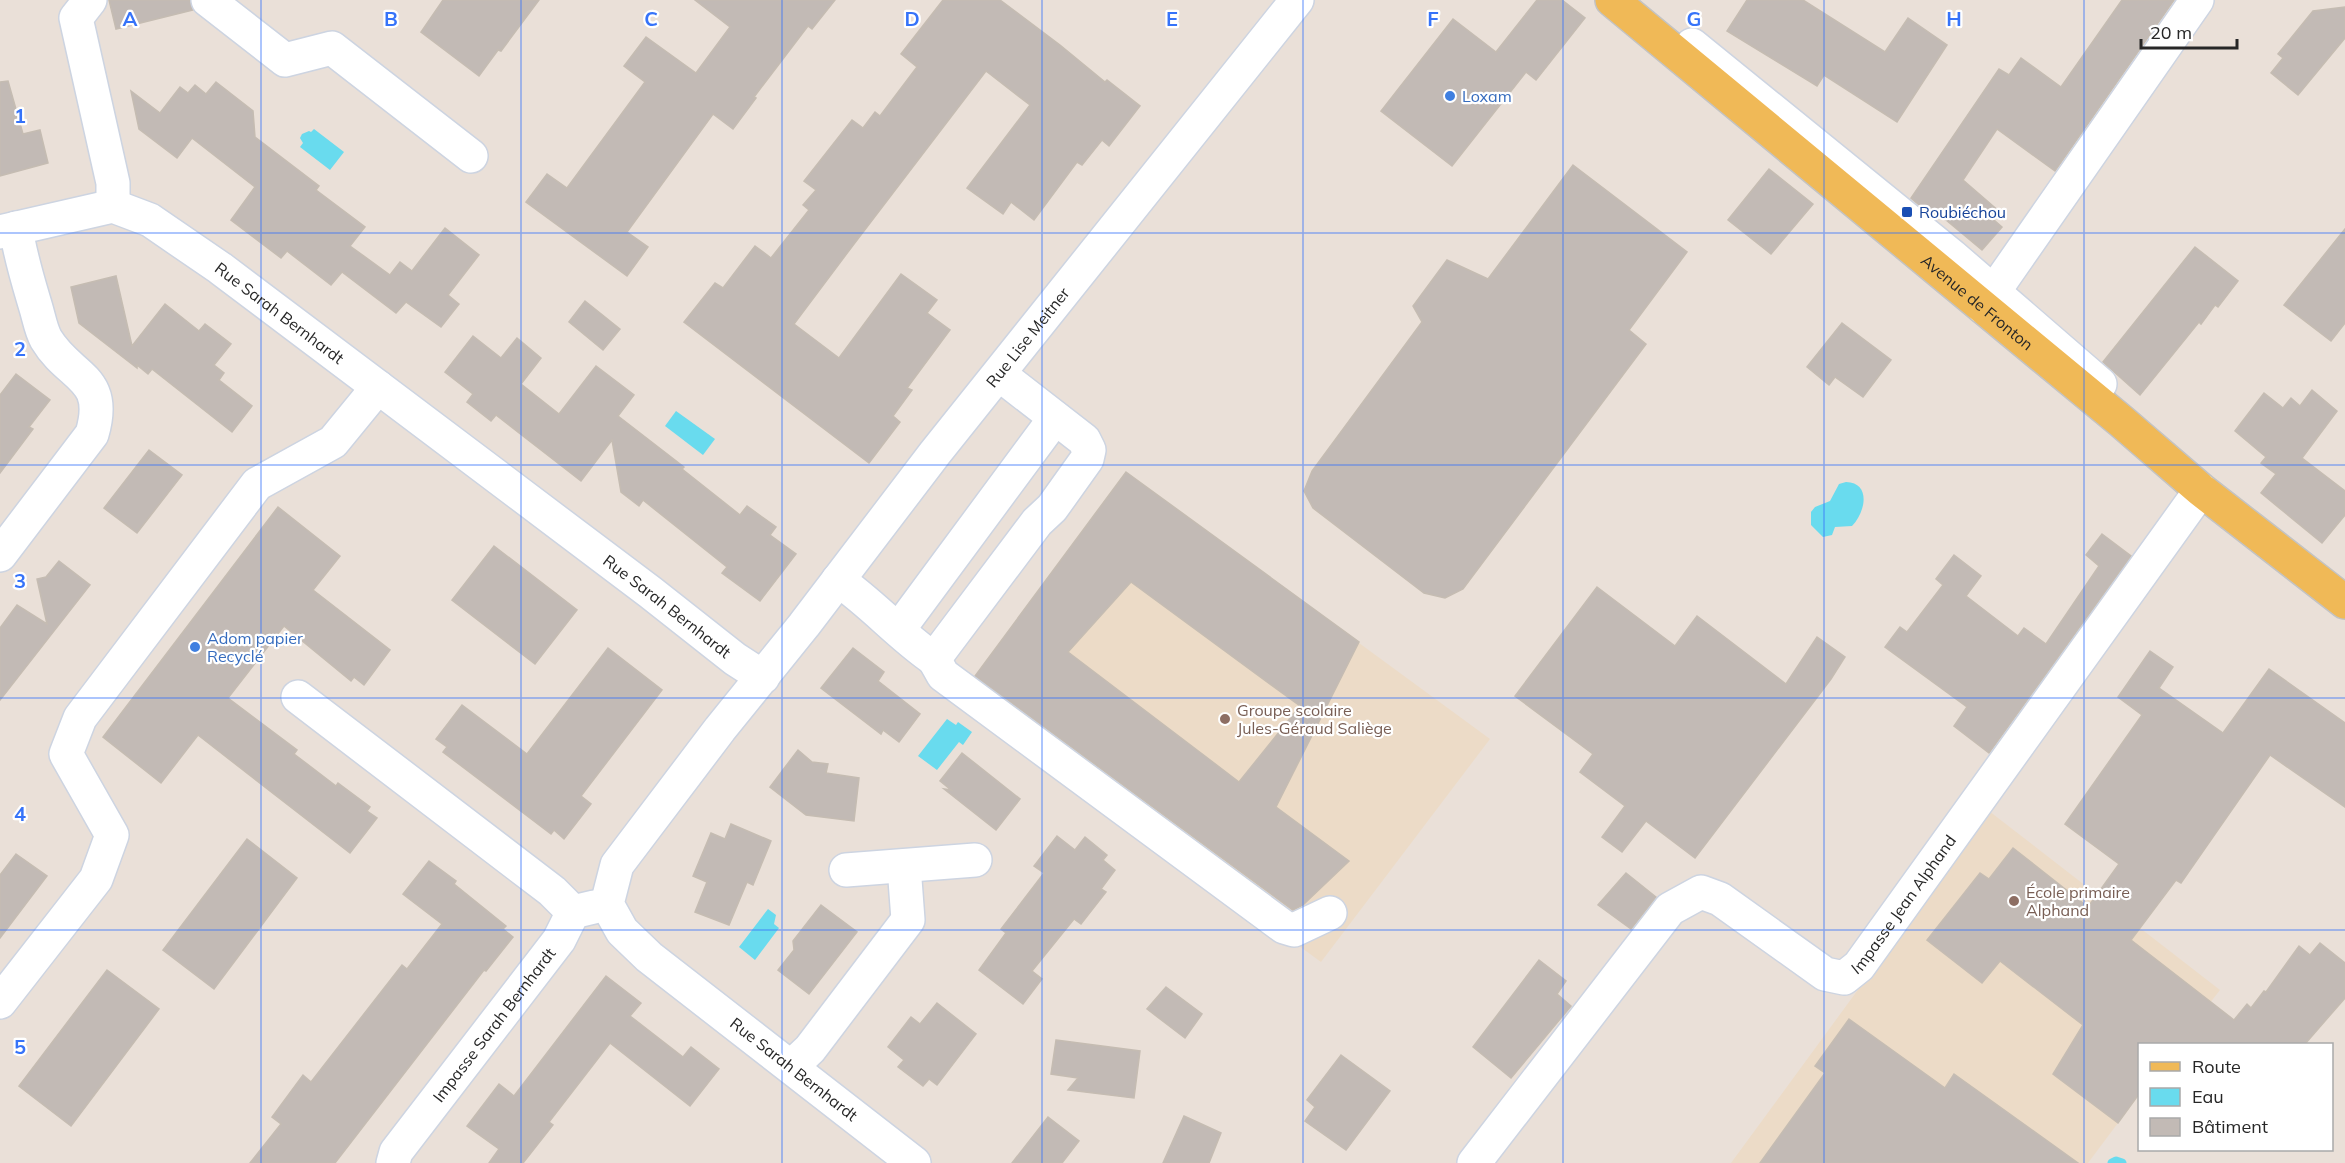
<svg xmlns="http://www.w3.org/2000/svg" width="2345" height="1163" font-family="Mulish,sans-serif">
  <style>
    .education { fill: #ecdbc7 }
    .water { fill: #69dbee }
    .lines { fill: none; stroke-linecap: round; stroke-linejoin: round }
    .stream { stroke: #69dbee; stroke-width: 9 }
    .building { fill: #c2bab5; stroke: #c5bcb2; stroke-width: 1.5; fill-rule: evenodd }
    .minor-casing { stroke: #cdd4e1; stroke-width: 36 }
    .major-casing { stroke: #c3c3c3; stroke-width: 36 }
    .minor { stroke: #fff; stroke-width: 33 }
    .major { stroke: #f0b957; stroke-width: 33 }
    .grid { fill: none; stroke: #3673f9; stroke-width: 1.5; stroke-opacity: 0.55 }
    .shop-dot { fill: #3f7fe0; stroke: #fff; stroke-width: 2 }
    .transit-dot { fill: #1a4fb4; stroke: #fff; stroke-width: 2 }
    .education-dot { fill: #8d6e63; stroke: #fff; stroke-width: 2 }
    .labels { text-anchor: middle; dominant-baseline: central; stroke-width: 4.5; stroke-linejoin: round; paint-order: stroke }
    .shop-label { font-size: 16px; fill: #366cbe; stroke: #fff; text-anchor: start }
    .transit-label { font-size: 16px; fill: #164399; stroke: #fff; text-anchor: start }
    .street-label { font-size: 16px; fill: #272727; stroke: #fff }
    .education-label { font-size: 16px; fill: #785e54; stroke: #fff; text-anchor: start }
    .grid-label { font-size: 20px; text-anchor: middle; font-weight: bold; fill: #3673f9; stroke: #fff; stroke-width: 4.5; stroke-linejoin: round; paint-order: stroke }
  </style>
  <rect width="100%" height="100%" fill="#eae0d8"/>
  <g class="education">
    <path d="M1126,472L1490,739L1321,962L959,698Z"/>
    <path d="M1989,811L2220,990L2178,1044H2140L2139,1095L2088,1163H1731Z"/>
  </g>
  <g class="water">
    <path d="M314,129L344,152L330,170L300,147L303,143L300,138L302,134L309,131L311,132Z"/>
    <path d="M676,411L715,439L703,455L665,426Z"/>
    <path d="M1846,482C1872,483 1865,513 1852,526L1835,527L1832,535L1823,537L1811,525V512L1815,507L1830,501L1839,484Z"/>
    <path d="M947,719L956,725L958,722L972,732L963,745L959,742L937,770L918,756Z"/>
    <path d="M768,909L776,915L774,924L779,928L755,960L739,947Z"/>
  </g>
  <g class="lines">
    <path class="stream" d="M2112,1163L2116,1161L2122,1163"/>
  </g>
  <g class="building">
    <path d="M109,0H190L193,10L116,29Z"/>
    <path d="M443,0H539L501,51L498,50L479,76L421,32Z"/>
    <path d="M695,0H835L812,29L808,26L754,97L756,98L733,129L713,114L627,232L648,247L627,276L526,202L547,174L567,188L645,82L624,66L646,37L696,73L730,27Z"/>
    <path d="M943,0H1000L1060,45L1105,82L1107,80L1140,106L1109,146L1102,140L1082,165L1077,162L1034,220L1011,202L1003,214L967,188L1030,105L986,71L854,244L794,324L839,358L901,274L937,300L927,313L950,330L907,388L912,390L893,416L900,422L869,463L684,322L715,283L723,288L755,246L771,258L809,210L803,205L816,190L804,181L852,120L863,128L875,112L880,116L917,67L901,54Z"/>
    <path d="M1537,0H1562L1585,18L1536,80L1526,72L1452,166L1381,111L1453,19L1496,52Z"/>
    <path d="M1747,0H1803L1885,52L1908,18L1947,45L1897,122L1824,75L1817,86L1727,31Z"/>
    <path d="M2122,0H2174L2055,171L1997,129L1963,180L2000,212L1994,220L2002,227L1982,250L1940,215L1936,219L1911,198L1999,69L2009,75L2021,58L2061,87Z"/>
    <path d="M2345,7V38L2298,95L2271,73L2283,58L2278,54L2313,11Z"/>
    <path d="M8,81L23,134L40,130L48,163L0,176V82Z"/>
    <path d="M216,82L253,111L255,137L319,186L316,190L365,227L350,246L390,275L400,262L412,271L445,228L479,255L448,295L459,304L441,327L406,302L396,313L342,272L331,285L287,251L281,258L231,220L255,187L192,138L177,158L139,129L131,91L160,113L180,87L188,93L195,85L206,94Z"/>
    <path d="M1573,165L1687,252L1629,330L1646,344L1463,589L1445,598L1424,593L1313,508L1304,491L1312,471L1422,322L1413,306L1447,260L1488,279Z"/>
    <path d="M1769,169L1813,204L1771,254L1728,220Z"/>
    <path d="M2345,229V323L2331,341L2284,305Z"/>
    <path d="M2195,247L2238,281L2218,307L2215,305L2201,324L2199,322L2140,395L2103,362Z"/>
    <path d="M116,276L132,346L165,304L199,331L205,324L231,344L214,365L224,373L219,380L252,406L232,432L152,369L148,374L137,365V368L79,323L71,287Z"/>
    <path d="M585,301L620,329L603,350L569,322Z"/>
    <path d="M1842,323L1891,360L1863,397L1835,377L1829,385L1807,367Z"/>
    <path d="M473,336L501,358L517,338L541,358L521,384L559,414L596,366L634,395L618,416L684,467L682,469L740,515L747,506L776,527L770,535L796,554L760,601L722,573L727,567L643,500L639,506L621,492L612,440L581,481L496,415L491,421L467,402L473,394L445,372Z"/>
    <path d="M16,374L50,400L29,427L33,429L0,473V395Z"/>
    <path d="M2312,390L2337,411L2302,458L2345,491V515L2322,543L2261,493L2276,474L2261,463L2266,457L2235,431L2264,393L2283,408L2291,398L2300,406Z"/>
    <path d="M149,450L182,475L137,533L104,508Z"/>
    <path d="M1126,472L1359,642L1276,807L1349,861L1303,905L1293,910L975,676ZM1131,582L1300,706L1239,782L1068,652Z"/>
    <path d="M278,507L340,556L313,590L390,650L364,685L354,677L351,681L284,626L228,698L297,750L294,754L336,786L338,783L370,807L367,811L377,818L350,853L198,735L161,783L103,737Z"/>
    <path d="M2102,534L2131,556L1989,753L1954,726L1967,707L1885,647L1900,627L1907,632L1943,585L1936,579L1954,555L1981,576L1966,596L2018,636L2024,628L2046,644L2099,566L2086,555Z"/>
    <path d="M494,546L577,610L535,664L452,600Z"/>
    <path d="M59,561L90,585L0,700V628L17,605L47,624L37,579L46,577Z"/>
    <path d="M1597,587L1675,646L1697,616L1786,684L1817,637L1845,657L1831,679L1695,858L1646,821L1622,852L1602,837L1625,806L1580,772L1593,754L1515,696Z"/>
    <path d="M608,648L662,690L581,796L591,804L564,839L554,830L551,834L443,752L447,747L436,739L462,705L527,754Z"/>
    <path d="M853,648L884,672L878,681L920,714L899,742L883,730L881,734L821,688Z"/>
    <path d="M2150,651L2173,667L2159,688L2223,733L2269,669L2345,723V807L2270,755L2181,883L2176,880L2131,940L2234,1020L2247,1004L2251,1008L2264,991L2266,992L2299,946L2310,955L2320,943L2345,963V998L2305,1044H2139V1094L2118,1123L2053,1074L2083,1025L2000,961L1982,983L1927,940L1980,873L1989,879L2013,848L2088,907L2119,864L2065,824L2142,715L2118,697Z"/>
    <path d="M798,750L812,762L828,764L826,773L859,778L854,821L806,815L770,787Z"/>
    <path d="M962,753L1020,799L996,830L944,789L951,790L940,781Z"/>
    <path d="M731,824L771,841L753,885L747,882L729,925L695,912L707,882L693,876L711,833L725,839Z"/>
    <path d="M1057,836L1075,850L1085,837L1107,855L1103,860L1115,870L1101,889L1106,892L1081,924L1074,919L1032,971L1042,979L1023,1004L979,970L1006,933L1001,929L1044,873L1034,866Z"/>
    <path d="M247,839L297,878L214,989L163,950Z"/>
    <path d="M16,854L47,876L0,938V875Z"/>
    <path d="M429,861L456,881L454,884L506,926L503,929L513,937L486,971L484,970L335,1163H250L281,1124L272,1117L303,1075L311,1082L402,965L407,969L442,924L403,894Z"/>
    <path d="M1626,873L1656,897L1631,929L1598,905Z"/>
    <path d="M821,905L857,932L809,994L778,970L794,950L793,941Z"/>
    <path d="M1539,960L1566,981L1557,994L1571,1006L1511,1078L1473,1047Z"/>
    <path d="M107,970L159,1009L71,1126L19,1086Z"/>
    <path d="M606,976L641,1003L630,1016L683,1057L691,1047L719,1069L690,1106L610,1043L549,1122L553,1125L523,1163H489L499,1149L467,1126L499,1084L514,1096Z"/>
    <path d="M1166,987L1202,1014L1185,1038L1147,1009Z"/>
    <path d="M937,1003L976,1034L937,1085L929,1079L923,1086L898,1067L904,1060L888,1047L911,1017L920,1024Z"/>
    <path d="M1849,1019L1945,1088L1954,1074L2078,1163H1760L1825,1073L1815,1066Z"/>
    <path d="M1056,1040L1140,1051L1134,1098L1068,1090L1078,1078L1051,1074Z"/>
    <path d="M1341,1055L1390,1091L1346,1150L1305,1121L1315,1107L1307,1100Z"/>
    <path d="M1184,1116L1221,1133L1209,1163H1163Z"/>
    <path d="M1048,1117L1079,1141L1062,1163H1012Z"/>
  </g>
  <g class="lines">
    <g class="minor-casing">
      <g id="minor">
        <path d="M90,0L76,18L113,183V206"/>
        <path d="M208,0L285,60L332,48L471,156"/>
        <path d="M1692,45L1952,256L2100,384"/>
        <path id="s1" d="M0,232L113,206L150,220L220,268L650,592L735,659L763,677"/>
        <path d="M1983,307L2197,0"/>
        <path d="M0,555L92,434C109,376 70,379 46,339C41,330 39,318 36,308C28,281 20,256 16,228"/>
        <path d="M838,580C873,604 900,636 934,659L1037,522L1052,508L1087,459L1089,450L1084,440L999,374"/>
        <path d="M899,629L1055,418"/>
        <path d="M934,659L943,675L1284,927L1294,930L1330,913"/>
        <path d="M298,697L552,891L573,912"/>
        <path d="M846,870L975,860"/>
        <path d="M0,1002L96,879L112,835L66,754L80,718L257,484L333,442L378,387"/>
        <path d="M791,1067L810,1049L908,920L904,866"/>
        <path id="s2" d="M393,1163L396,1152L559,940L573,912L594,907"/>
        <path id="s3" d="M914,1163L649,957L622,931L607,904L617,865L720,729L804,625L935,453L1297,0"/>
        <path id="s4" d="M1474,1163L1670,909L1701,892L1720,899L1825,974L1844,978L1859,966L2201,490"/>
      </g>
    </g>
    <g class="major-casing">
      <g id="major">
        <path id="s5" d="M1612,0L2121,421L2201,490L2345,602"/>
      </g>
    </g>
    <use href="#minor" class="minor"/>
    <use href="#major" class="major"/>
  </g>
  <path class="grid" d="M261,0V1163M521,0V1163M782,0V1163M1042,0V1163M1303,0V1163M1563,0V1163M1824,0V1163M2084,0V1163M0,233H2345M0,465H2345M0,698H2345M0,930H2345"/>
  <g class="shop-dot">
    <circle cx="1450" cy="96" r="6"/>
    <circle cx="195" cy="647" r="6"/>
  </g>
  <rect class="transit-dot" x="1901" y="206" width="12" height="12" rx="3"/>
  <g class="education-dot">
    <circle cx="1225" cy="719" r="6"/>
    <circle cx="2014" cy="901" r="6"/>
  </g>
  <g class="labels">
    <g class="shop-label">
      <text x="1462" y="96">Loxam</text>
      <text x="207" y="638">Adom papier<tspan x="207" dy="18">Recyclé</tspan></text>
    </g>
    <g class="transit-label">
      <text x="1919" y="212">Roubiéchou</text>
    </g>
    <g class="street-label">
      <text stroke="none"><textPath href="#s5" startOffset="474">Avenue de Fronton</textPath></text>
      <text stroke="none"><textPath href="#s1" startOffset="315">Rue Sarah Bernhardt</textPath></text>
      <text stroke="none"><textPath href="#s3" startOffset="1113">Rue Lise Meitner</textPath></text>
      <text stroke="none"><textPath href="#s1" startOffset="801">Rue Sarah Bernhardt</textPath></text>
      <text stroke="none"><textPath href="#s4" startOffset="620">Impasse Jean Alphand</textPath></text>
      <text stroke="none"><textPath href="#s2" startOffset="172">Impasse Sarah Bernhardt</textPath></text>
      <text transform="translate(794 1069) rotate(38)">Rue Sarah Bernhardt</text>
    </g>
    <g class="education-label">
      <text x="1237" y="710">Groupe scolaire<tspan x="1237" dy="18">Jules-Géraud Saliège</tspan></text>
      <text x="2026" y="892">École primaire<tspan x="2026" dy="18">Alphand</tspan></text>
    </g>
  </g>
  <g class="grid-label">
    <text x="130" y="26">A</text>
    <text x="391" y="26">B</text>
    <text x="651" y="26">C</text>
    <text x="912" y="26">D</text>
    <text x="1172" y="26">E</text>
    <text x="1433" y="26">F</text>
    <text x="1694" y="26">G</text>
    <text x="1954" y="26">H</text>
    <text x="20" y="123">1</text>
    <text x="20" y="356">2</text>
    <text x="20" y="588">3</text>
    <text x="20" y="821">4</text>
    <text x="20" y="1054">5</text>
  </g>
  <rect x="2138" y="1043" width="195" height="108" fill="#ffffff" stroke="#a9a9a9" stroke-width="1.5"/>
  <rect x="2150" y="1062" width="30" height="9" fill="#f0b957" stroke="#a9a9a9" stroke-width="1.5"/>
  <text x="2192" y="1073" font-size="18" fill="#272727">Route</text>
  <rect x="2150" y="1088" width="30" height="18" fill="#69dbee" stroke="#a9a9a9" stroke-width="1.5"/>
  <text x="2192" y="1103" font-size="18" fill="#272727">Eau</text>
  <rect x="2150" y="1118" width="30" height="18" fill="#c2bab5" stroke="#a9a9a9" stroke-width="1.5"/>
  <text x="2192" y="1133" font-size="18" fill="#272727">Bâtiment</text>
  <path d="M2141 39v9h96v-9" fill="none" stroke="#272727" stroke-width="3"/>
  <text x="2150" y="39" font-size="18" fill="#272727" stroke="#ffffff" stroke-width="4.5" paint-order="stroke">20 m</text>
</svg>
